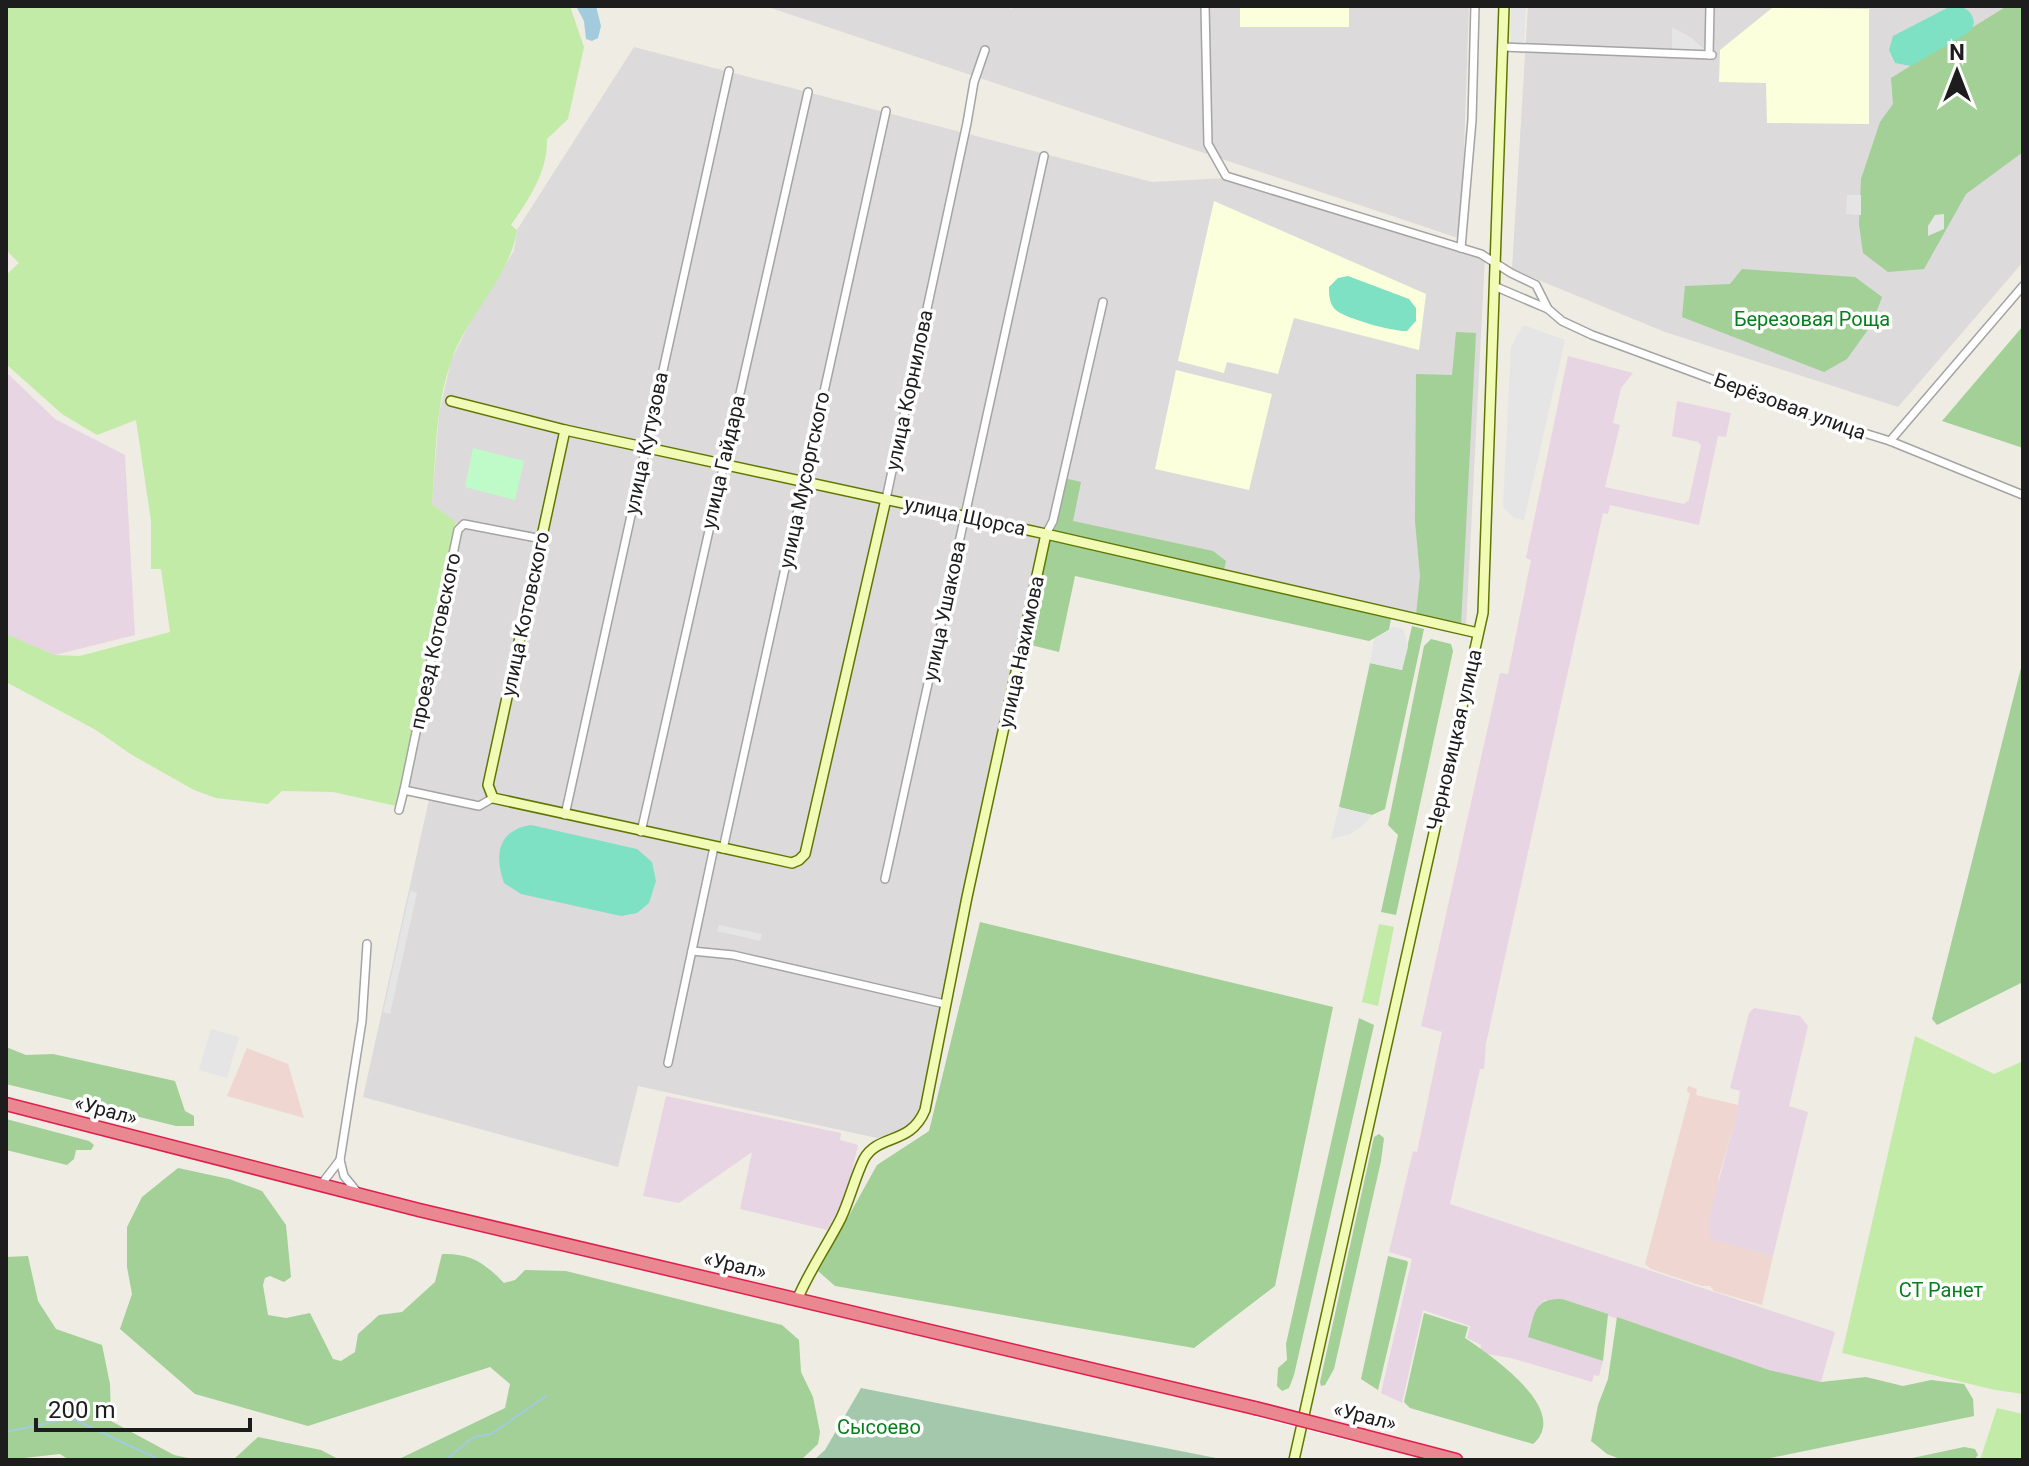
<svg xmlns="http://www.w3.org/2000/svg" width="2029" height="1466" font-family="Roboto,sans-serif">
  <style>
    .residential { fill: #dcdada }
    .commercial { fill: #f0d6d1 }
    .industrial { fill: #e8d5e3 }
    .education { fill: #fcffdc }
    .grass { fill: #c2eba7 }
    .forest { fill: #a2d096 }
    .cemetery { fill: #a3c8ac }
    .park { fill: #befbc9 }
    .pitch { fill: #7ee1c4 }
    .parking { fill: #e5e5e5 }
    .water { fill: #a2cbde }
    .pier { fill: #fff }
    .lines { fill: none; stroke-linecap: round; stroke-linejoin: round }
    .stream { stroke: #a2cbde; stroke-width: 2 }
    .street-casing { stroke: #a4a4a4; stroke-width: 10 }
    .secondary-casing { stroke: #5f7702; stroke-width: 12 }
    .highway-casing { stroke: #de1f4e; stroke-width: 15 }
    .street { stroke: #fff; stroke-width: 7 }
    .secondary { stroke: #f1fbb5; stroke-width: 9 }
    .highway { stroke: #e98891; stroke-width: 12 }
    .highway-bridge-casing { stroke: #de1f4e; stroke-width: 15; stroke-linecap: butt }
    .highway-bridge { stroke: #e98891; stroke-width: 12 }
    .labels { text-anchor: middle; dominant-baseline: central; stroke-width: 7; stroke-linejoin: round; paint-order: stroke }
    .park-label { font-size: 20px; fill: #087f1d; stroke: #fff }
    .street-label { font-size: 20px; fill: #1d1d1d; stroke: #fff }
  </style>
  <rect width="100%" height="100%" fill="#efece3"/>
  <g class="residential">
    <path d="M765,6H1003L1012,9L1013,6H1469L1461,239Z"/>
    <path d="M1528,6H2023V262L1898,407L1665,332L1512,269Z"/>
    <path d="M634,47L1152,182L1226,178L1485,256L1466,627L1046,534L924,1110L914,1123L901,1132L877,1138L638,1086L618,1167L363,1097L430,795L407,787L460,526L432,504L439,414L451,361L474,314L514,251L517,230Z"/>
  </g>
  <g class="commercial">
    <path d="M247,1048L288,1064L304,1118L227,1096Z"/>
    <path d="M1688,1086L1697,1089L1696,1095L1738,1105L1734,1129L1731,1134L1719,1176L1710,1238L1773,1256L1762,1305L1714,1291L1710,1286H1702L1651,1269L1645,1264L1690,1094L1687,1091Z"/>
  </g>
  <g class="industrial">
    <path d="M1568,356L1633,373L1621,388L1613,423L1620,425L1605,487L1684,504L1689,500L1701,445L1698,442L1672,436L1677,401L1731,413L1726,437L1718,436L1699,525L1610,505L1608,514L1603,513L1504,961L1486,1044L1484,1069H1480L1450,1204L1835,1332L1821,1382L1769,1370L1562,1300H1545L1540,1304L1529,1337L1603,1361L1599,1376L1594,1375L1592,1382L1511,1358L1480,1353L1481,1345L1467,1338L1470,1326L1423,1310L1402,1403L1381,1393L1412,1259L1389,1252L1413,1151L1417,1152L1442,1032L1421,1026L1500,673L1508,674L1531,560L1526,558Z"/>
    <path d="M6,372L55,419L125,455L135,635L55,655L6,635Z"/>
    <path d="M1754,1008L1800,1016L1808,1026L1789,1106L1808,1112L1773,1256L1710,1239L1709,1218L1731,1134L1734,1129L1740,1091L1730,1088L1749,1013Z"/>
    <path d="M666,1096L841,1133L840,1140L858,1145L846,1196L827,1230L740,1209L752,1152L679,1203L643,1196Z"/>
  </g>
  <g class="education">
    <rect x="1240" y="6" width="109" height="21"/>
    <path d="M1772,8L1869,9V124L1767,123L1766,83L1719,82L1720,50Z"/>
    <path d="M1214,201L1426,294L1419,350L1294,318L1278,374L1227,362L1224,373L1178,361Z"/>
    <path d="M1176,370L1272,394L1249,490L1155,469Z"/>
  </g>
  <g class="grass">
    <path d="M6,6H570L584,47L568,119L547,139C548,171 529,199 511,225L517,230C510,277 466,316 451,362C435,407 436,457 432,504L456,522L396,806L333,792L282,791L268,804L216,798L194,790L132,755L96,730L6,682V634L55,655L80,656L170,632L161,569H151V521L136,420L97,435L62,414L6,364V275L19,263L6,250Z"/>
    <path d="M1379,924L1394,927L1378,1006L1362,1002Z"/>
    <path d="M1915,1036L1994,1074L2023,1061V1394L1995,1390L1842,1353Z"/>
    <path d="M1997,1408L2023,1414V1460H1980Z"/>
  </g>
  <g class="forest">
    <path d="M2007,6H2023V152L1966,194L1924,269L1888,272L1863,253L1859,224L1861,179L1880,122L1893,104L1891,78Z"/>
    <path d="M1742,269L1855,277L1882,297L1872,324L1847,359L1824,372L1682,317L1685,286L1730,284Z"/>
    <path d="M2023,326V448L1942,421Z"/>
    <path d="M1456,332L1476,333L1461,625L1416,615L1420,576L1415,521L1416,374L1452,375Z"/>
    <path d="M1064,478L1081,482L1073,521L1213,551L1226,561L1223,574L1392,613L1389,630L1369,641L1075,576L1059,652L1023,643Z"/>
    <path d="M1412,626L1424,629L1385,809L1372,815L1339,807L1370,663L1402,670Z"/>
    <path d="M1431,639L1451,644L1453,651L1396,915L1381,912L1398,835L1388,825L1424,646Z"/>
    <path d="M2023,660V982L1937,1025L1932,1019Z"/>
    <path d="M980,922L1333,1007L1275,1286L1194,1348L835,1286L818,1271L877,1165L929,1131Z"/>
    <path d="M1359,1018L1374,1025L1294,1375L1289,1388L1282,1391L1277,1386L1278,1368L1287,1360L1286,1344Z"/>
    <path d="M6,1047L26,1055L53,1054L175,1081L185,1111L194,1116V1126H176L6,1084Z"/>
    <path d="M6,1119L89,1141L94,1145L91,1150H76L74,1159L67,1165L6,1150Z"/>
    <path d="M1379,1134L1384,1138L1381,1161L1334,1369L1325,1385L1321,1386L1320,1382L1374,1137Z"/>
    <path d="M178,1168L229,1179L262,1191L286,1225L291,1277L284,1282L270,1276L265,1278L263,1285L268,1315L286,1318L310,1313L333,1359L341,1361L355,1352L358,1334L379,1315L402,1312L435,1282L442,1254C470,1253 485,1263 504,1283L515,1280L525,1270L566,1271L782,1325L799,1340L801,1372L813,1397L820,1432L818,1444L801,1460H397L505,1408L510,1384L490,1367L308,1426L195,1394L120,1329L132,1294L127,1267V1227L142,1197Z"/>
    <path d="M28,1256L38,1301L56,1329L102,1345L110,1384L111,1421L174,1455L197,1460H69L60,1454L6,1460V1257Z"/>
    <path d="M1388,1256L1407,1261L1408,1263L1378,1390L1361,1379Z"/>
    <path d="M1562,1299L1608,1314L1603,1361L1528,1337C1535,1314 1533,1298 1562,1299Z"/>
    <path d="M1424,1313L1468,1327L1465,1338C1490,1355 1572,1410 1533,1444L1410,1408L1404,1402Z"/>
    <path d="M1617,1317L1769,1370L1821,1382L1866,1377L1903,1386L1931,1380L1964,1384L1973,1399L1974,1416L1761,1460H1623L1607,1454L1591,1441L1598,1405L1608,1379Z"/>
    <path d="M258,1437L321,1450L340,1460H233Z"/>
    <path d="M1964,1447L1975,1449L1978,1455L1974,1460H1903Z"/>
  </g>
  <path class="cemetery" d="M861,1388L1226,1460H814L825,1450Z"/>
  <path class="park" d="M473,448L524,461L515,500L465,487Z"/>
  <g class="pitch">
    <path d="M1951,6C1963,6 1972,9 1974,23L1971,31L1911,66L1895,63L1889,50L1893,36Z"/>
    <path d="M1348,276L1409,299L1416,308V321L1407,331C1394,332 1348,319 1337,311C1329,305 1329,295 1329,287L1338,278Z"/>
    <path d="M531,825L637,849L652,862L656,881L649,903L637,913L621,916L521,894L504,883C494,855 498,830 531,825Z"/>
  </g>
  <g class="parking">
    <path d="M1511,6H1526L1524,45L1510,44Z"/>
    <path d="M1672,27L1692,38L1706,51L1672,50Z"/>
    <path d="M1847,195H1861V215L1846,214Z"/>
    <path d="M1944,214V229L1928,236V226L1935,215Z"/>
    <path d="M1523,325L1565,340L1524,520L1514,518L1503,508L1511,347Z"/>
    <path d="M1393,627L1403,629L1408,647L1402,670L1370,663L1374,639Z"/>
    <path d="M1339,807L1350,810L1372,815L1360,828L1348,835L1331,839Z"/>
    <path d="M410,891L417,893L390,1014L383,1012Z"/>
    <path d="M719,925L762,934L760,941L717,931Z"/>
    <path d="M211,1029L239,1037L227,1078L199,1070Z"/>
  </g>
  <path class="water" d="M576,6H596L601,26L598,38L592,41L586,39L584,21Z"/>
  <path class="pier" d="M1256,1401L1366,1429L1362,1444L1252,1416Z"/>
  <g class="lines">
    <g class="stream">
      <path d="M6,1432L71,1418L160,1460"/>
      <path d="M445,1460L474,1437L491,1434L546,1396"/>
    </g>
    <g class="street-casing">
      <g id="street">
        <path d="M1205,6L1208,144L1226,176L1481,254L1511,273L1536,285L1548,309"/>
        <path d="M1503,47L1712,55"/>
        <path d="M1709,55L1710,6"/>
        <path d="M1461,248L1472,120L1475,6"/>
        <path d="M1494,286L1548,309L1562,321L1592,335L1828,422L1890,441L2023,495"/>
        <path d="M1890,441L2023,286"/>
        <path d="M886,499L967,123L974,82L985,50"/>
        <path d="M1046,534L1053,521L1103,302"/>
        <path d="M404,790L458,530L464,524L542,539"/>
        <path d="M399,810L404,790L479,806L493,798"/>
        <path d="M565,815L729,71"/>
        <path d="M641,832L808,92"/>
        <path d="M723,849L886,111"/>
        <path d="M885,879L1044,156"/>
        <path d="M692,951L733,955L945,1004"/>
        <path d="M668,1063L714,847"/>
        <path d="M320,1186L340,1160"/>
        <path d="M358,1193L344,1176L340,1160L362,1021L367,944"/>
      </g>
    </g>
    <g class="secondary-casing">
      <g id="secondary">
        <path d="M451,401L565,430L1046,534L1478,633"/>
        <path d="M565,430L488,785L493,798L792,863L799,860L805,854L886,499"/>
        <path d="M797,1300C809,1271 827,1246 841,1218C850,1199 855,1177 864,1159C879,1133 910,1146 925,1110L967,897L1046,534"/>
        <path d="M1294,1460L1483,613L1504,6"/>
      </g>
    </g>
    <g class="highway-casing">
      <g id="highway">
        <path d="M6,1104L419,1210L1255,1408"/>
        <path d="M1364,1436L1456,1460"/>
      </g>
    </g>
    <use href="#street" class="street"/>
    <use href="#secondary" class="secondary"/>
    <use href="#highway" class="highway"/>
    <g class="highway-bridge-casing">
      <path id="highway-bridge" d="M1255,1408L1364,1436"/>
    </g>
    <use href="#highway-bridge" class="highway-bridge"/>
  </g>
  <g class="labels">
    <g class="park-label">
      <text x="1812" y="319">Березовая Роща</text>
      <text x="1941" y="1290">СТ Ранет</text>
      <text x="879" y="1427">Сысоево</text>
    </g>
    <g class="street-label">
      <text transform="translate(909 390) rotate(-78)">улица Корнилова</text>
      <text transform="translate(1790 406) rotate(20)">Берёзовая улица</text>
      <text transform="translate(646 443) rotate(-78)">улица Кутузова</text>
      <text transform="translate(723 462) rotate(-77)">улица Гайдара</text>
      <text transform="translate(804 480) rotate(-78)">улица Мусоргского</text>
      <text transform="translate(965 516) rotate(12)">улица Щорса</text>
      <text transform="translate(944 611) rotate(-78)">улица Ушакова</text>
      <text transform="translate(525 614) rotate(-78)">улица Котовского</text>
      <text transform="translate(435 641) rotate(-78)">проезд Котовского</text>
      <text transform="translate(1021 652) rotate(-78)">улица Нахимова</text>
      <text transform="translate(1454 740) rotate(-77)">Черновицкая улица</text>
      <text transform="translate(106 1110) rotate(15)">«Урал»</text>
      <text transform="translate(735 1265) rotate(13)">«Урал»</text>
      <text transform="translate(1365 1416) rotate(14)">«Урал»</text>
    </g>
  </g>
  <rect width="2029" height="1466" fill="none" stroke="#1d1d1d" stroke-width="16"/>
  <g transform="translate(1957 72)" stroke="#ffffff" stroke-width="6" paint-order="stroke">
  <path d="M0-6L14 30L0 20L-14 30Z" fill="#1d1d1d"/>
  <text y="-12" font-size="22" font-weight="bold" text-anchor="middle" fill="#1d1d1d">N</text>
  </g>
  <path d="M36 1418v12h214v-12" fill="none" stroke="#1d1d1d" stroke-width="4"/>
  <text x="48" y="1418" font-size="24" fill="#1d1d1d" stroke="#ffffff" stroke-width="6" paint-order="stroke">200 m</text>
</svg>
